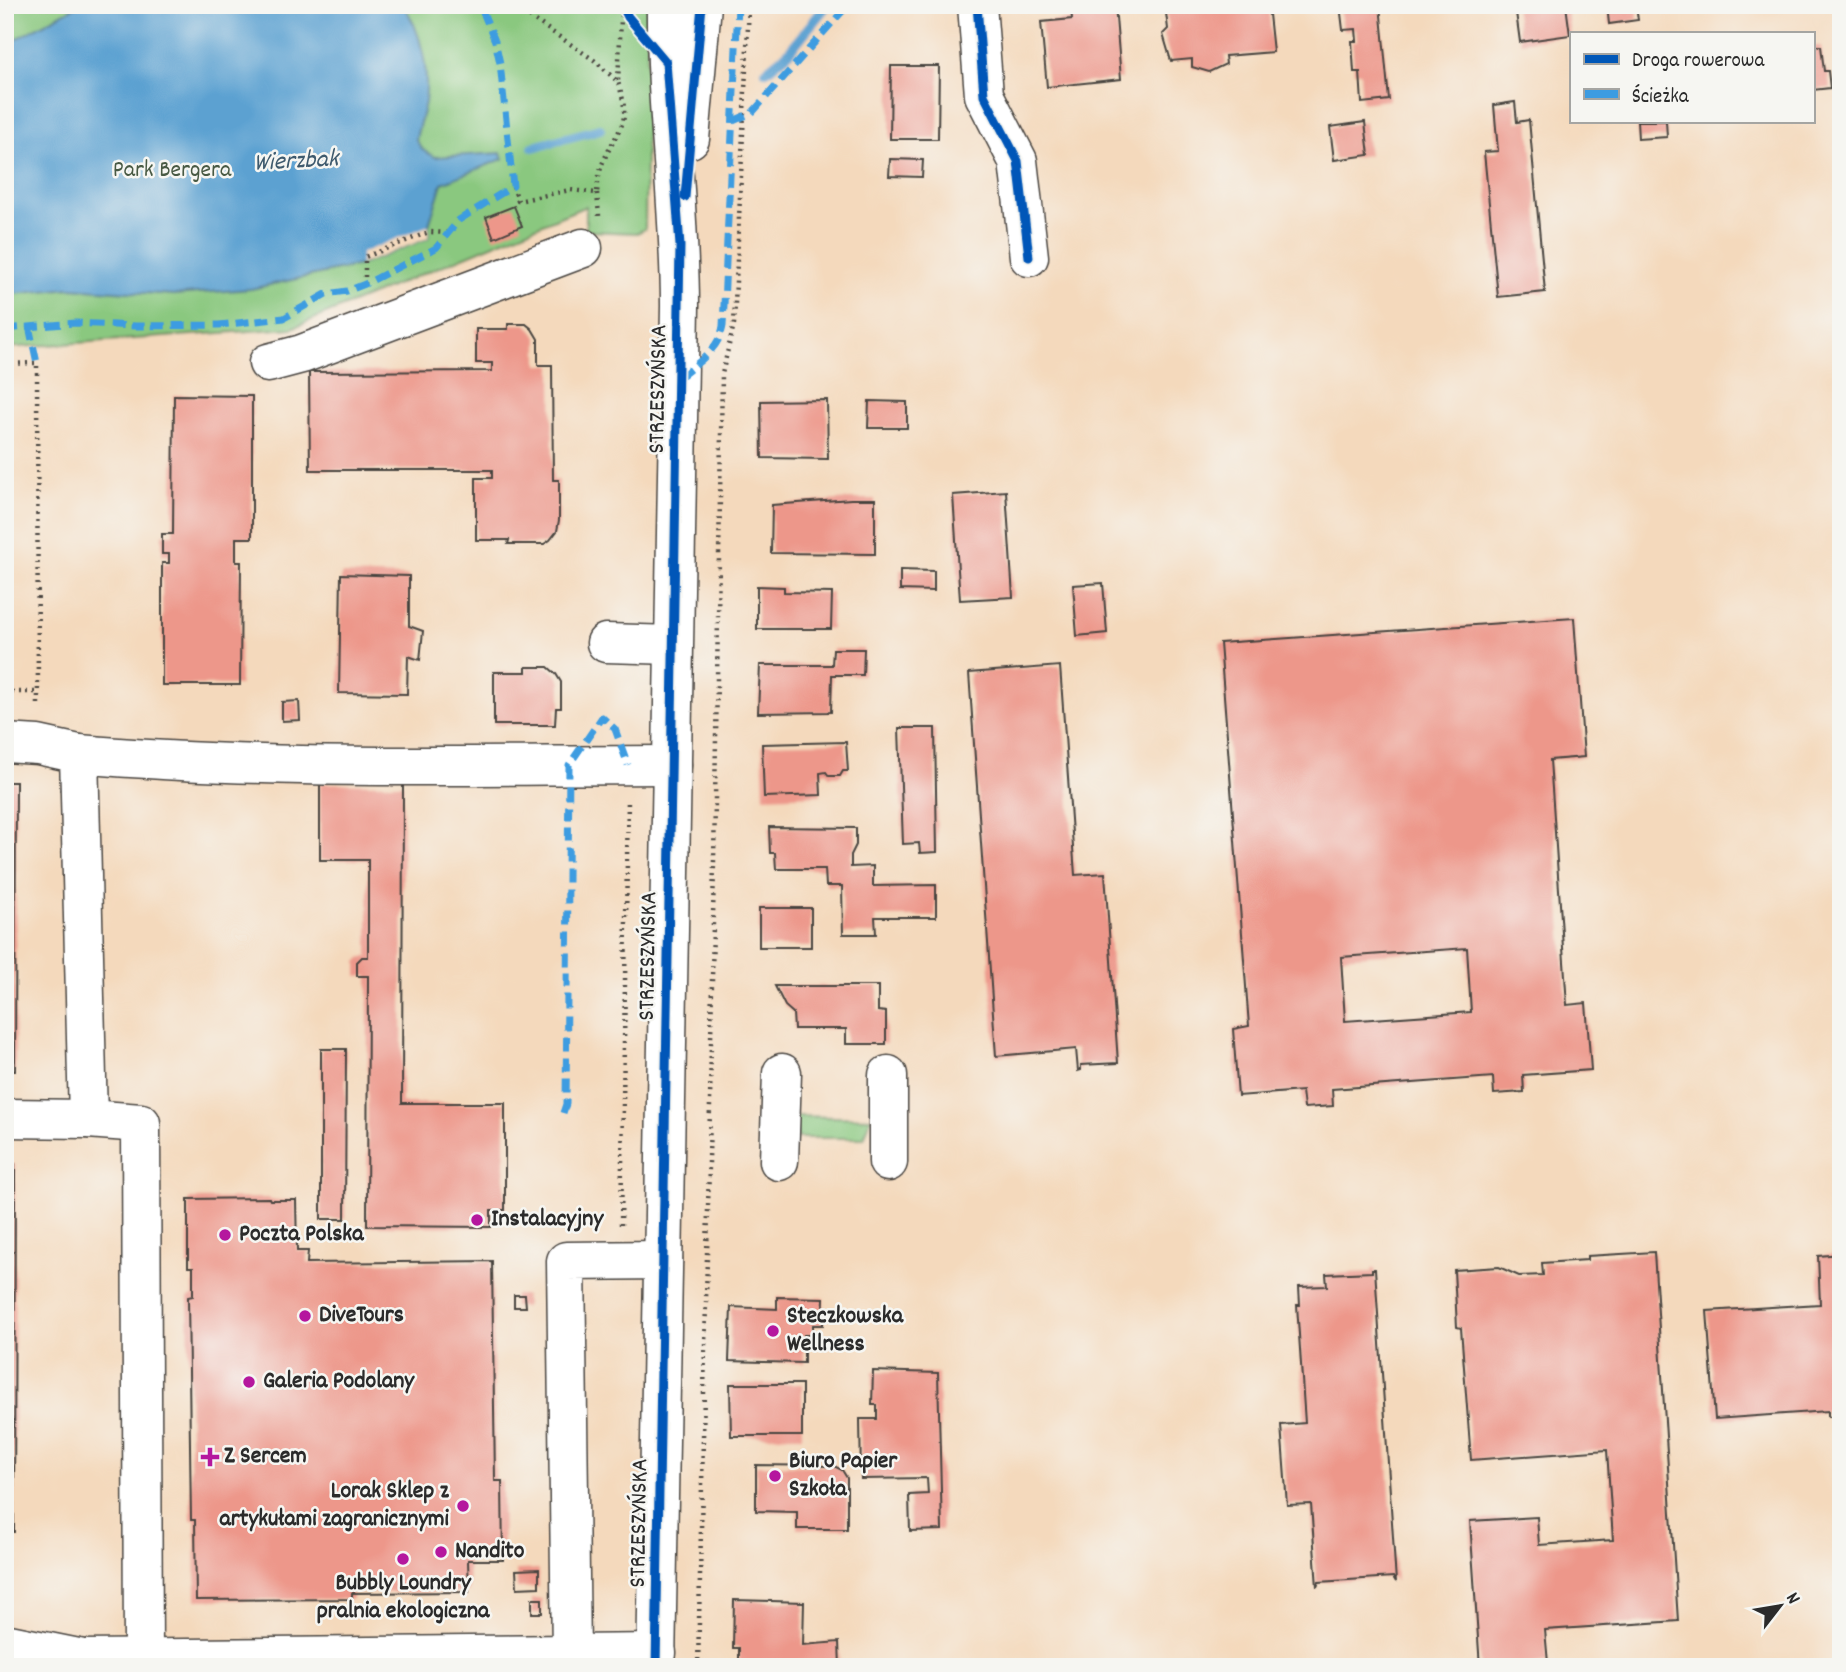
<svg xmlns="http://www.w3.org/2000/svg" width="1846" height="1672" font-family="Dekko,sans-serif">
  <style>
    .green { fill: #8ac87f; stroke: #5a7a55; stroke-width: 2 }
    .water { fill: #5ba1d1; stroke: #43667e; stroke-width: 2 }
    .pier { fill: #f4d9bc }
    .lines { fill: none; stroke-linecap: round; stroke-linejoin: round }
    .stream { stroke: #5ba1d1; stroke-width: 10 }
    .building { fill: #ed978a; fill-rule: evenodd }
    .minor-casing { stroke: #494541; stroke-width: 41 }
    .path { stroke: #494541; stroke-width: 4.5; stroke-dasharray: 2 5; stroke-linecap: butt }
    .minor { stroke: #fff; stroke-width: 38 }
    .quiet { stroke: #3d9ce1; stroke-width: 7; stroke-dasharray: 14 7; stroke-linecap: butt }
    .cycleway-casing { stroke: #f6f6f2; stroke-width: 13 }
    .cycleway { stroke: #0057b8; stroke-width: 9 }
    .poi-dot { fill: #b5179e; stroke: #f6f6f2; stroke-width: 2.5 }
    .labels { text-anchor: middle; dominant-baseline: central; stroke-width: 5; stroke-linejoin: round; paint-order: stroke }
    .park-label { font-size: 24px; fill: #485a44; stroke: #f6f6f2 }
    .street-label { font-size: 24px; fill: #2b2b2b; stroke: #f6f6f2 }
    .poi-label { font-size: 24px; font-weight: bold; fill: #2b2b2b; stroke: #f6f6f2; text-anchor: start }
    .water-label { font-size: 26px; font-style: italic; fill: #3e5a6d; stroke: #f6f6f2 }
  </style>
  <rect width="100%" height="100%" fill="#f6f6f2"/>
  <filter id="ink" filterUnits="userSpaceOnUse"><feTurbulence type="fractalNoise" baseFrequency=".0143" numOctaves="2"/><feDisplacementMap in="SourceGraphic" scale="14" xChannelSelector="R" yChannelSelector="G"/><feConvolveMatrix kernelMatrix="1 2 1 2 8 2 1 2 1" color-interpolation-filters="sRGB"/></filter>
  <filter id="wash" filterUnits="userSpaceOnUse"><feTurbulence type="fractalNoise" baseFrequency=".00686" numOctaves="4" result="noise"/><feDisplacementMap in="SourceGraphic" scale="28" xChannelSelector="R" yChannelSelector="G"/><feGaussianBlur stdDeviation="1.57" result="paint"/><feColorMatrix in="noise" values="0 0 0 0 0 0 0 0 0 0 0 0 0 0 0 0 0 1.4 0 .05"/><feComposite in="paint" operator="in"/></filter>
  <g filter="url(#wash)">
    <rect width="100%" height="100%" fill="#f4d9bc"/>
    <g class="green">
      <path d="M5,5H648L645,229L637,233L586,231V206L292,328L5,348Z"/>
      <path d="M793,1116L871,1118L864,1138H798Z"/>
    </g>
    <path class="water" d="M78,5H403C422,31 429,71 425,102C423,114 418,127 416,140L423,150L435,157L501,153L503,159L442,183L429,225L428,238L360,265L251,289L174,295L70,288L5,295V45Z"/>
    <path class="pier" d="M429,225L428,238L360,265L361,253Z"/>
    <g class="lines">
      <g class="stream">
        <path d="M766,71L787,54L827,5"/>
        <path d="M533,147L600,129"/>
      </g>
    </g>
    <g id="blocks">
      <g class="building">
        <path d="M1115,5L1121,79L1047,87L1041,22L1072,19L1071,9Z"/>
        <path d="M1165,5H1268L1273,52L1225,56L1226,64L1209,72L1192,67V59L1171,61L1163,34L1168,29Z"/>
        <path d="M1340,5H1380L1389,100L1362,103L1360,72H1354L1352,41H1357L1356,29L1343,30Z"/>
        <path d="M1515,5H1566L1570,35L1520,42Z"/>
        <path d="M1607,5H1636L1638,20L1609,24Z"/>
        <path d="M1813,46H1821L1824,71H1828L1830,88L1813,90Z"/>
        <path d="M891,66H939L938,139H890Z"/>
        <path d="M1515,102L1517,122L1529,120L1545,292L1498,297L1484,152L1498,151L1494,105Z"/>
        <path d="M1637,121H1666L1667,137L1638,139Z"/>
        <path d="M1365,122L1369,155L1334,160L1330,127Z"/>
        <path d="M890,159L923,160L922,177L889,176Z"/>
        <path d="M514,206L522,226L494,238L486,217Z"/>
        <path d="M508,324H526L532,329L538,339V365H552L553,480H559V520L557,531L550,540L544,544H508L509,540H476V478H492V470H310L309,372L492,371V363H476V329H508Z"/>
        <path d="M174,395L252,396V538H236V562H241L240,685H162V563H169V554H162V534H173Z"/>
        <path d="M827,400L828,459L762,458L761,401Z"/>
        <path d="M869,401L907,402V428H868Z"/>
        <path d="M1006,491L1013,597L960,600L953,495Z"/>
        <path d="M851,499H875V554L771,553L772,505Z"/>
        <path d="M900,570L934,571V591L900,590Z"/>
        <path d="M341,574L409,576V626L423,631L420,660L408,656L407,694L339,693Z"/>
        <path d="M1103,583L1107,633L1077,636L1073,585Z"/>
        <path d="M757,586L784,587V592L832,593L831,629H757Z"/>
        <path d="M1574,618L1584,757L1550,760L1567,1005L1586,1003L1591,1070L1523,1075L1524,1092L1494,1094L1493,1077L1332,1089L1333,1106L1304,1108L1302,1091L1238,1096L1233,1029L1249,1026L1220,643ZM1467,948L1471,1012L1345,1021L1341,957Z"/>
        <path d="M833,649H864L863,675H832L831,712L758,713L760,665H832Z"/>
        <path d="M1060,666L1075,875L1105,873L1118,1063L1081,1065V1070L1078,1071L1076,1049L996,1056L969,673Z"/>
        <path d="M526,667H548L556,674L561,682V708H556L555,725H494V672H526Z"/>
        <path d="M299,701L300,720L282,721V702Z"/>
        <path d="M899,728H935L937,852L920,853L919,843L903,844Z"/>
        <path d="M846,742L848,771H843L840,776H829L826,772L820,773L821,795L764,797L762,744Z"/>
        <path d="M5,782H16L15,1071H5Z"/>
        <path d="M320,783L403,784L402,1103H505V1210H491V1227L367,1226L368,976H357V962L362,957H368V860H320Z"/>
        <path d="M769,827L856,828V845L851,855V867L873,866V886L936,885V917H875L876,934H843L842,886H826L825,869H776L775,853H770Z"/>
        <rect x="759" y="908" width="52" height="39"/>
        <path d="M775,986H878V1011L886,1012V1044H846V1029H794L793,1013L785,1006Z"/>
        <path d="M321,1049H346L345,1219H321Z"/>
        <path d="M5,1164H15L14,1532H5Z"/>
        <path d="M269,1198L270,1200H296L297,1251H308L307,1263L492,1261L495,1481H502L503,1560H468L469,1592L352,1593V1599L196,1600L195,1520H191L188,1297L193,1296V1267H188V1199Z"/>
        <path d="M1654,1252L1678,1621L1545,1630L1548,1663L1480,1667L1470,1521L1537,1517L1539,1545L1613,1540L1607,1450L1471,1460L1461,1328L1457,1327L1454,1270L1499,1267L1519,1276L1543,1275L1542,1263L1587,1260V1256Z"/>
        <path d="M1841,1254V1416L1828,1417V1411L1715,1419L1707,1311L1820,1304L1818,1256Z"/>
        <path d="M1372,1269H1375L1396,1582L1393,1577L1319,1582L1317,1587L1311,1504L1287,1505L1281,1425L1305,1423L1297,1305H1300L1299,1287L1327,1286L1326,1274L1372,1272Z"/>
        <path d="M514,1295H525L526,1307H514Z"/>
        <path d="M777,1297L824,1298L823,1325H813V1335H804V1363L729,1361L731,1307L777,1309Z"/>
        <path d="M873,1371L938,1373L942,1530L910,1531L909,1495L928,1494L927,1478L861,1479L860,1419H877V1405H872Z"/>
        <path d="M730,1384H802V1436H731Z"/>
        <path d="M756,1465L834,1466L842,1470L847,1478V1529H797V1512L756,1511Z"/>
        <path d="M539,1569V1587L517,1588L516,1570Z"/>
        <rect x="532" y="1599" width="10" height="14"/>
        <path d="M734,1600L804,1602L803,1645L839,1642L840,1667H739V1648H733Z"/>
      </g>
    </g>
  </g>
  <g filter="url(#ink)">
    <use href="#blocks" fill-opacity="0" stroke="#494541" stroke-width="2"/>
    <g class="lines">
      <g class="minor-casing">
        <g id="minor">
          <path d="M977,5L984,95L1018,161L1029,257"/>
          <path d="M690,139L702,5"/>
          <path d="M268,363L302,354L583,248"/>
          <path d="M606,643L673,645"/>
          <path d="M5,743L38,745L79,754L88,1119"/>
          <path d="M79,754C275,771 474,765 672,765"/>
          <path d="M888,1075V1162"/>
          <path d="M5,1118L88,1119L141,1123L143,1658"/>
          <path d="M779,1161L782,1073"/>
          <path d="M5,1643L84,1659L571,1654"/>
          <path d="M657,1653L571,1654L566,1261L663,1260"/>
          <path d="M656,1667L680,306C680,206 665,106 666,5"/>
        </g>
      </g>
      <g class="path">
        <path d="M71,5L76,6"/>
        <path d="M512,5L594,60L618,82L621,18L624,12"/>
        <path d="M513,186L518,201L570,190L597,193C598,182 599,170 604,160C620,124 632,125 618,82"/>
        <path d="M597,193L599,216"/>
        <path d="M365,284V257L429,232L449,233"/>
        <path d="M5,364L37,363L38,709"/>
        <path d="M5,692H38"/>
        <path d="M621,1225L628,799"/>
        <path d="M698,1667L709,1164L722,374L734,324L749,5"/>
      </g>
      <use href="#minor" class="minor"/>
      <g class="quiet">
        <path d="M733,121L752,113L848,5"/>
        <path d="M29,326L37,363"/>
        <path d="M5,329L75,323L136,326L219,325L284,318L326,294L347,291L365,284L436,248L459,220L513,186L500,63L495,41L480,5"/>
        <path d="M679,378C697,363 719,350 723,326L738,5"/>
        <path d="M563,1113L566,1104L569,765L602,717L615,729L628,765"/>
      </g>
      <g class="cycleway-casing">
        <g id="cycleway">
          <path d="M622,5L628,17L666,62L680,246L656,1667"/>
          <path d="M977,5L984,95L1018,161L1029,257"/>
          <path d="M685,197L702,5"/>
        </g>
      </g>
      <use href="#cycleway" class="cycleway"/>
    </g>
  </g>
  <g class="poi-dot">
    <circle cx="477" cy="1220" r="7"/>
    <circle cx="225" cy="1235" r="7"/>
    <circle cx="305" cy="1316" r="7"/>
    <circle cx="773" cy="1331" r="7"/>
    <circle cx="249" cy="1382" r="7"/>
    <path d="M206.5 1446.5h7v7h7v7h-7v7h-7v-7h-7v-7h7z"/>
    <circle cx="775" cy="1476" r="7"/>
    <circle cx="463" cy="1506" r="7"/>
    <circle cx="441" cy="1552" r="7"/>
    <circle cx="403" cy="1559" r="7"/>
  </g>
  <g class="labels">
    <g class="park-label">
      <text x="172" y="171">Park Bergera</text>
    </g>
    <g class="street-label">
      <text transform="translate(659 389) rotate(-89)">STRZESZYŃSKA</text>
      <text transform="translate(649 956) rotate(-89)">STRZESZYŃSKA</text>
      <text transform="translate(640 1523) rotate(-89)">STRZESZYŃSKA</text>
    </g>
    <g class="poi-label">
      <text x="491" y="1220">Instalacyjny</text>
      <text x="239" y="1235">Poczta Polska</text>
      <text x="319" y="1316">DiveTours</text>
      <text x="787" y="1317">Steczkowska<tspan x="787" dy="28">Wellness</tspan></text>
      <text x="263" y="1382">Galeria Podolany</text>
      <text x="224" y="1457">Z Sercem</text>
      <text x="789" y="1462">Biuro Papier<tspan x="789" dy="28">Szkoła</tspan></text>
      <text x="449" y="1492" text-anchor="end">Lorak Sklep z<tspan x="449" dy="28">artykułami zagranicznymi</tspan></text>
      <text x="455" y="1552">Nandito</text>
      <text x="403" y="1584" text-anchor="middle">Bubbly Loundry<tspan x="403" dy="28">pralnia ekologiczna</tspan></text>
    </g>
    <g class="water-label">
      <text transform="translate(296 162) rotate(-3)">Wierzbak</text>
    </g>
  </g>
  <rect width="1846" height="1672" fill="none" stroke="#f6f6f2" stroke-width="28"/>
  <rect x="1570" y="32" width="245" height="91" fill="#f6f6f2" stroke="#a5a5a2" stroke-width="2"/>
  <rect x="1584" y="54" width="35" height="10" fill="#0057b8" stroke="#a5a5a2" stroke-width="2"/>
  <text x="1632" y="66" font-size="21" fill="#2b2b2b">Droga rowerowa</text>
  <rect x="1584" y="89" width="35" height="10" fill="#3d9ce1" stroke="#a5a5a2" stroke-width="2"/>
  <text x="1632" y="102" font-size="21" fill="#2b2b2b">Ścieżka</text>
  <g transform="translate(1780 1606) rotate(59)" stroke="#f6f6f2" stroke-width="5" paint-order="stroke">
  <path d="M0-5L12 26L0 18L-12 26Z" fill="#2b2b2b"/>
  <text y="-10" font-size="19" font-weight="bold" text-anchor="middle" fill="#2b2b2b">N</text>
  </g>
</svg>
